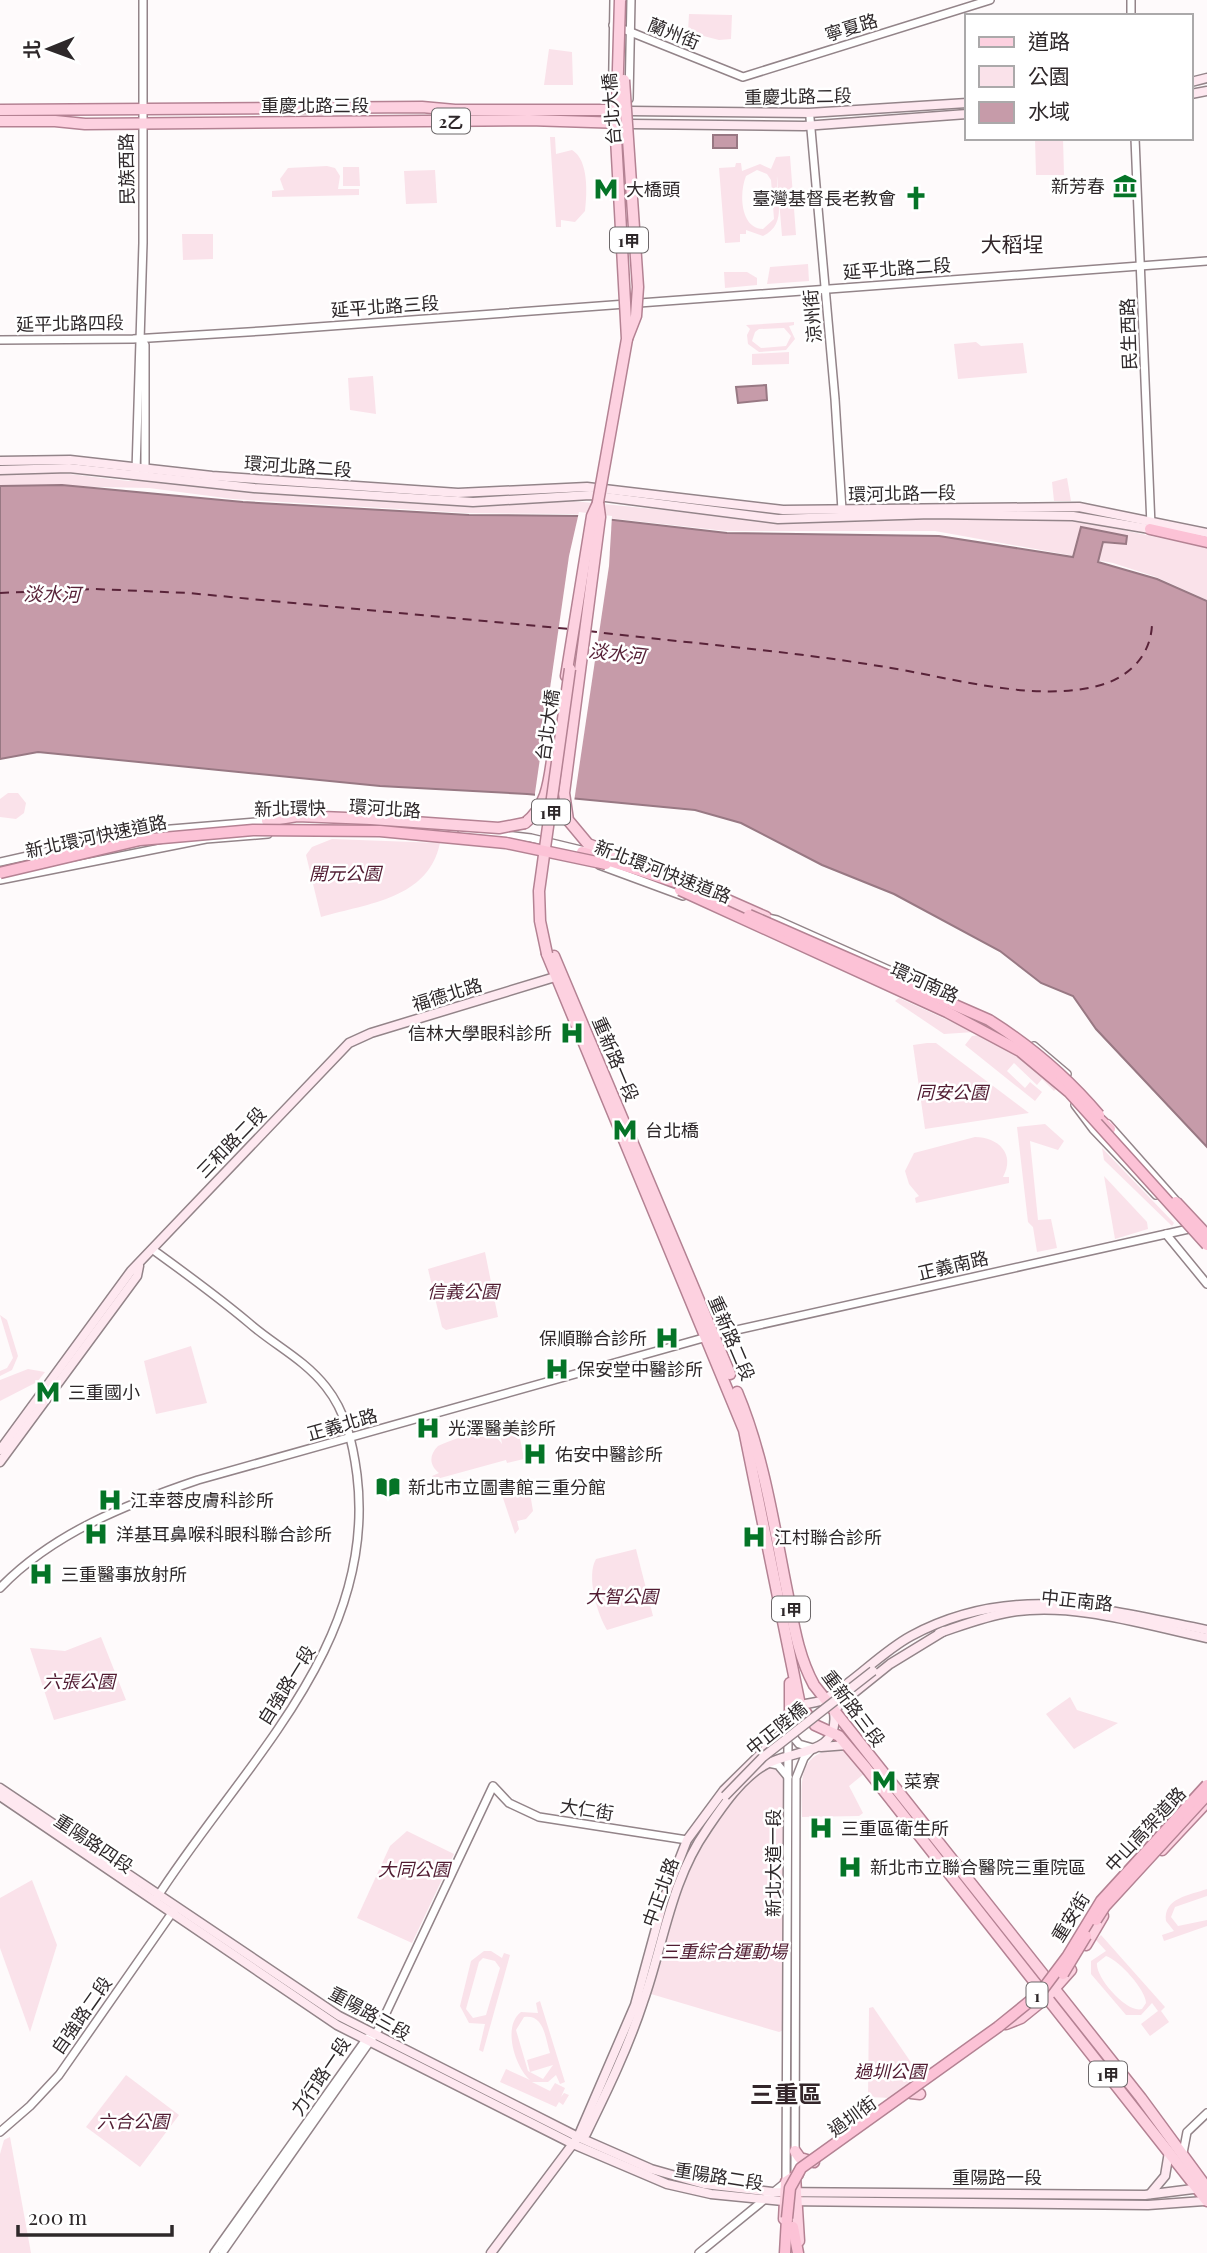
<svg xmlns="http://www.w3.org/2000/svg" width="1207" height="2253" font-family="'Playfair Display','Noto Sans TC',serif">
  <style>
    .green { fill: #fae2ea; fill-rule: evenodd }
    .water { fill: #c69ba9; stroke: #987883; stroke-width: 2 }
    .pier { fill: #fefafb }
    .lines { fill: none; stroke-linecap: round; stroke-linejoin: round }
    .ferry { stroke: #592339; stroke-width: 2; stroke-dasharray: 9 7; stroke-linecap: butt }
    .tertiary-casing { stroke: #938489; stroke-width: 10 }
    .secondary-casing { stroke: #938489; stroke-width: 11 }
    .primary-casing { stroke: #b48293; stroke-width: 13 }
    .trunk-casing { stroke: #b48293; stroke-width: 13 }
    .tertiary { stroke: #fff; stroke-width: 7 }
    .secondary { stroke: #fee8f0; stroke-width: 8 }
    .primary { stroke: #fdd1e0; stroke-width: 10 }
    .trunk { stroke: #fcc2d6; stroke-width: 10 }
    .secondary-bridge-casing { stroke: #938489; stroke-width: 11; stroke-linecap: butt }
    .primary-bridge-casing { stroke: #b48293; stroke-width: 13; stroke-linecap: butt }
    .trunk-bridge-casing { stroke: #b48293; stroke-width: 13; stroke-linecap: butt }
    .secondary-bridge { stroke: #fee8f0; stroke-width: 8 }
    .primary-bridge { stroke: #fdd1e0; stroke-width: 10 }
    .trunk-bridge { stroke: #fcc2d6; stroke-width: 10 }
    .labels { text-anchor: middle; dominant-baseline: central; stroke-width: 5; stroke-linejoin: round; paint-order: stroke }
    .shield { fill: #fff; stroke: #6d686a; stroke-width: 2 }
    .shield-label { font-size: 16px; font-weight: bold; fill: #2e282a }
    .street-label { font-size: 18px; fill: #2e282a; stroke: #fff }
    .poi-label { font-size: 18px; fill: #2e282a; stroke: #fff; text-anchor: start }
    .park-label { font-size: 18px; font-style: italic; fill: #511c32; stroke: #fff }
    .water-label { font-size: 19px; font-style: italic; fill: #592339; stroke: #fff }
    .quarter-label { font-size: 21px; fill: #33262a; stroke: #fff }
    .district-label { font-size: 24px; font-weight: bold; fill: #33262a; stroke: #fff }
  </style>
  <rect width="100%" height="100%" fill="#fefafb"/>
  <g class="green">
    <path d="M689,14L732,15L731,39L719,40L688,32Z"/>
    <path d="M549,49L572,52L573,85H544Z"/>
    <path d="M550,137H555L556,154L572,150C589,160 587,194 585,211L575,222L561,220V227H556Z"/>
    <path d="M1035,138H1063L1064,175H1036Z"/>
    <path d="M790,156L796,235L782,236L777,176C776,198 788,224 763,236L746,230V234H740V242L725,243L719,168L735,167L736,163H741L742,171L760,164L771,169L776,157ZM757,170L767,174L771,180L774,219L763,229C740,228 739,193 746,176Z"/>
    <path d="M327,166L335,168L340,176L338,189H359V195L272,197V191L284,190L280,179L288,168Z"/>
    <path d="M343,167H359L360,186H343Z"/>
    <path d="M435,170L437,203L406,204L404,171Z"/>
    <path d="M182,234H213V259L183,260Z"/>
    <path d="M808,264L809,281L767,284L770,267Z"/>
    <path d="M724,272H747L757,278V285L725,288Z"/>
    <path d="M794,322V325L789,326L795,339L786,350L759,352L748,344L747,335L750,329L746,325ZM784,328L791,336L786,346L761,348L752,341L755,332L759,329Z"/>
    <path d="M976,342L981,346L1023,343L1027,373L958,379L954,344Z"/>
    <path d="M789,352V364L752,365V354Z"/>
    <path d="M373,376L376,414L350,410L348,378Z"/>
    <path d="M53,472L128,481L152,480L471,503L573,501L776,521L1062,517L1207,548V600L1156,577L1113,563L935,531H726L572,514L466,513L233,499L149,488L0,485V474Z"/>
    <path d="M1067,478L1071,501H1054L1052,482Z"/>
    <path d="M8,793H18L26,803L24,813L16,819L0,817V799Z"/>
    <path d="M332,839L440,843C428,899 369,903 321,917L306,855L312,847Z"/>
    <path d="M899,998L974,1032L944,1034L895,1001Z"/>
    <path d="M989,1034L1058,1087L1054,1091L1042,1079L1037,1085L1014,1063L1007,1071L1025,1088L1030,1082L1042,1092L1035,1101L965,1045L972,1036Z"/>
    <path d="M927,1043H936L1029,1113L925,1129L913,1045Z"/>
    <path d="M1045,1124L1064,1141L1058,1150L1030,1141L1038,1220L1051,1219L1057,1248L1037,1252L1033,1227L1028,1222L1017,1127Z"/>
    <path d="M975,1137C998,1137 1016,1154 1003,1177H1009V1183L916,1203L915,1198L919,1196L909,1184L905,1171L914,1153Z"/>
    <path d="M1102,1148L1174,1223L1172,1226L1104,1160Z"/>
    <path d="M1104,1176L1147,1222L1148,1229L1115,1239Z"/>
    <path d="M485,1252L498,1317L446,1330L442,1327L428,1269Z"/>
    <path d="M0,1315L7,1320L18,1356L12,1370L0,1376V1371L7,1368L13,1358Z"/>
    <path d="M191,1346L207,1403L156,1414L144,1361Z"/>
    <path d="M28,1369L45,1372L37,1382L0,1401V1380Z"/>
    <path d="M517,1423L524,1459L507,1463L506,1460L433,1480L432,1476L439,1473C429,1465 429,1455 438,1446C456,1438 490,1424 502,1444L501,1438L491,1431Z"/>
    <path d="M528,1481L533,1511L526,1519L517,1521L519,1529L515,1534L500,1489L517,1488V1484Z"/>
    <path d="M636,1549L653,1616L607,1630C597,1614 586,1576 596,1559Z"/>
    <path d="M101,1637L126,1700L54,1720L30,1648L65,1651Z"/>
    <path d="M1070,1697L1077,1710L1118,1723L1074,1749L1046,1714Z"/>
    <path d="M846,1747L865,1773L849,1786L863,1813L859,1816L802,1817C801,1777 797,1751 846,1747Z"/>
    <path d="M768,1767H777L784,1775L785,1785L784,2030L779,2032L651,1994C670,1920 689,1845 744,1788C751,1781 758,1772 768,1767Z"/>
    <path d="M407,1831L454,1854L412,1943L357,1918L390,1846Z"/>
    <path d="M32,1880L57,1945L30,2032L0,1948V1898Z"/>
    <path d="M1207,1889V1896L1175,1907L1171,1917L1178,1926L1207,1920V1926L1164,1941L1162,1935L1174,1931L1166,1921C1163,1898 1190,1895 1207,1889Z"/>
    <path d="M1101,1935L1165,2007L1161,2011L1169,2022L1150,2036L1141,2024L1158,2011L1152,2003L1141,2015H1126L1091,1974V1961L1106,1951L1096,1940ZM1106,1956C1119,1960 1146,1990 1146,2003L1142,2009C1127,2014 1095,1977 1097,1963Z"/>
    <path d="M484,1951H491L502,1958L504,1953L510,1955L483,2052L479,2050L485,2024L469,2023L460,2006L471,1961ZM483,1958L495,1961L500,1968L486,2015L473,2018L466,2009L479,1962Z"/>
    <path d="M540,2001L565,2082L560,2084L556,2075L548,2082H532L550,2091L555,2083L565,2088L561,2097L564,2093L569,2095L563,2105L559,2102L556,2107L500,2082L506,2069L530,2080C515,2067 502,2026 521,2012L538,2013L536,2003ZM524,2017C544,2014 545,2037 550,2053L527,2060L530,2072L553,2065L543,2079L528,2071L516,2030Z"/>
    <path d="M873,2007L921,2077L891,2098L868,2097L869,2008Z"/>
    <path d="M126,2075L179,2115L140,2167L86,2127Z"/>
    <path d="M10,2137L31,2253H0V2154L4,2140Z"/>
  </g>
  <g class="water">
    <rect x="713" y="135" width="24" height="13"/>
    <path d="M766,385L767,400L738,403L736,387Z"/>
    <path d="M62,485L243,502L469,515L579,516L727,533L939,536L1073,557L1081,527L1127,536L1126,544L1103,542L1098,562L1157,579L1207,601V1147L1096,1029L1073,996L1041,983L1000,951L894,894L822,865L741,823L695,810L527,794L380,786L38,752L0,759V486Z"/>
  </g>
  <path class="pier" d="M579,512L612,516L609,566L574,802L535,798V793L569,556Z"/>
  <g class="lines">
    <g class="ferry">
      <path d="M0,593L95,589L188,593L569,629"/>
      <path d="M588,631C685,643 783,650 879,666C946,676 1035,704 1101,685C1132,676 1153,652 1152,620"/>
    </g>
    <g class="tertiary-casing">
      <g id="tertiary">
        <path d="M1131,0V16"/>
        <path d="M613,25L743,77L990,0"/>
        <path d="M629,99L631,0"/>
        <path d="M810,118L835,399L842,510"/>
        <path d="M612,125L614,0"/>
        <path d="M1135,138L1151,526"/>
        <path d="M141,338L145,345V473"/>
        <path d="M0,340L133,339L263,331L1207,261"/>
        <path d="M136,471L143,243V0"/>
        <path d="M462,830L531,838L585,851"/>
        <path d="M100,841L159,830L269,821"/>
        <path d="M0,862L54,850"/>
        <path d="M599,865L683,896"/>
        <path d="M0,880L206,839L268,834"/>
        <path d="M763,917L777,920L954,999"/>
        <path d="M1034,1046L1067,1074"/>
        <path d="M1075,1105L1093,1129L1156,1195"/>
        <path d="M1108,1124L1179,1204"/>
        <path d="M1166,1234L1207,1284"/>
        <path d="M152,1249C185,1273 217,1296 249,1323C274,1345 304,1359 326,1387C346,1412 353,1444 357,1475C378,1646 240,1767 156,1899"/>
        <path d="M0,1588C53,1533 127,1504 198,1480L714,1335L1193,1228"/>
        <path d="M789,1732L799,1744L813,1748L804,1758L796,1778L795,2176"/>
        <path d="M768,1763L778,1765L788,1777"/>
        <path d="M0,2132L30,2106L59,2075L174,1910"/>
        <path d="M1183,2153L1187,2132L1207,2113"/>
        <path d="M214,2253L367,2038"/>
        <path d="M222,2253L378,2030L493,1786L509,1803L539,1817L687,1840"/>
        <path d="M699,2253L786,2182L788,1735"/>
      </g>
    </g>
    <g class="secondary-casing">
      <g id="secondary">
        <path d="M1191,82L1207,78"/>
        <path d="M1191,94L1207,91"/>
        <path d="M630,111L809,113L967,103"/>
        <path d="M631,124L804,126L967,114"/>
        <path d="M0,461L70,460L212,476L458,493L587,487L783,510L1079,507L1207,533"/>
        <path d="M0,470L69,468L254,488L473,502L590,495L778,519L931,514L1073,516L1150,529"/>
        <path d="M0,1450L131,1271L349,1043L371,1033L555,977"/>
        <path d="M0,1462L137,1276L139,1266"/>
        <path d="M939,1633C963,1625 986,1616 1011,1612C1075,1602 1145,1625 1207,1638"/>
        <path d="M821,1747L847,1745"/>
        <path d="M0,1788L339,2016L578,2137L651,2169L704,2184L772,2192L1145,2195L1201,2188"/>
        <path d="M0,1796L337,2025L573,2144L667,2184L711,2194L783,2201L1148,2205L1204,2201"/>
        <path d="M578,2137L586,2134C607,2091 628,2048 643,2002C664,1943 670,1882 707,1829C722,1807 740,1780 763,1766C791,1748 840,1758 834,1712L839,1705L890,1664L944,1631"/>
        <path d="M1150,2194L1165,2176L1169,2152"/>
        <path d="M491,2253L578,2137L635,2005L664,1899L687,1840L724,1790L786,1729L795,1708C805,1702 816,1704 825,1699C856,1681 880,1653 911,1636C1012,1582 1102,1609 1207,1630"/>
      </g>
    </g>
    <g class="primary-casing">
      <g id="primary">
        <path d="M0,110L422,107L455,110H622"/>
        <path d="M618,118L623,141"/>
        <path d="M0,121H55L85,124L529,120L623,123"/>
        <path d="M598,502L600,517L564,793L568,820L588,844L689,883L766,917"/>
        <path d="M566,676L592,516L598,503"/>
        <path d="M267,821L297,816L371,819"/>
        <path d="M525,823C548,805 549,780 553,753"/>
        <path d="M547,954L744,1430L800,1705L815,1725L839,1736L866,1768L1207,2201"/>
        <path d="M554,956L730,1374"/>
        <path d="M737,1392C763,1454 773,1520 786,1586C793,1620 797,1654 814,1685L1141,2098L1207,2188"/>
        <path d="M790,1716V1683"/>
        <path d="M1162,1850L1207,1802"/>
        <path d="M1086,1945L1103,1916"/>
        <path d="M1006,2024L1021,2018L1047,1997L1071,1970"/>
        <path d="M911,2093L920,2094"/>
        <path d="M795,2151L800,2158L814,2162"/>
        <path d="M795,2176L799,2241"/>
        <path d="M784,2219L786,2182L798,2174"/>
      </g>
    </g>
    <g class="trunk-casing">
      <g id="trunk">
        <path d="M1150,529L1207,542"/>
        <path d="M582,852L681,884"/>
        <path d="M973,1017L1003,1034"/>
        <path d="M1095,1115L1110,1129"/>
        <path d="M793,2227L798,2253"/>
        <path d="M785,2253L787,2218"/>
      </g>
    </g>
    <use href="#tertiary" class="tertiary"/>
    <use href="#secondary" class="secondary"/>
    <use href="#primary" class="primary"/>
    <use href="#trunk" class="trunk"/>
    <g class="secondary-bridge-casing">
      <path id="secondary-bridge" d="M725,1796L763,1757L873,1671"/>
    </g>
    <g class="primary-bridge-casing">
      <g id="primary-bridge">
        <path d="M624,80L638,287L636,316L627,339"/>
        <path d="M598,502L627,339L616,138L620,0"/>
        <path d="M371,819L499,828L525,823"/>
        <path d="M547,954L540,921L539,891L570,669"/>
      </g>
    </g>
    <g class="trunk-bridge-casing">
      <g id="trunk-bridge">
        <path d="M52,853L102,841"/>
        <path d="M0,873L140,840L253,830L380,831L506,843L606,864"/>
        <path d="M680,890L947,1012L1020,1051L1069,1092L1207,1245"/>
        <path d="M749,915L989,1020C1032,1047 1066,1076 1099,1115"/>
        <path d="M1176,1202L1207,1235"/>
        <path d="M1096,1920L1105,1906L1207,1795"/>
        <path d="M1063,1974L1086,1936"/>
        <path d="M787,2218L790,2188L801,2168L998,2027L1040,1993L1067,1957L1101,1901L1207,1785"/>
      </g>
    </g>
    <use href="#secondary-bridge" class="secondary-bridge"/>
    <use href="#primary-bridge" class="primary-bridge"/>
    <use href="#trunk-bridge" class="trunk-bridge"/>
  </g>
  <defs>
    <g id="museum-bare" transform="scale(1.89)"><path d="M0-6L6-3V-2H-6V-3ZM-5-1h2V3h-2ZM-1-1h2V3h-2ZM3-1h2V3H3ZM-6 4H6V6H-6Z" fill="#057427" stroke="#fff" stroke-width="2.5" paint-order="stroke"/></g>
    <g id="metro-bare" transform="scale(1.89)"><path d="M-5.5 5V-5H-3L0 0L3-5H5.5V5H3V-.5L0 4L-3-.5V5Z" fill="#057427" stroke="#fff" stroke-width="2.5" paint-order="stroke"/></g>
    <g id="church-bare" transform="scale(1.89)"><path d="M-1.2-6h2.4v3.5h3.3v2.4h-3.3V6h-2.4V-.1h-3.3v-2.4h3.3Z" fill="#057427" stroke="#fff" stroke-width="2.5" paint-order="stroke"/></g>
    <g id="hospital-bare" transform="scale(1.89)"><path d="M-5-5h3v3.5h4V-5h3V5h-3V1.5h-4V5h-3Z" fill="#057427" stroke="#fff" stroke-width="2.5" paint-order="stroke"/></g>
    <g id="library-bare" transform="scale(1.89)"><path d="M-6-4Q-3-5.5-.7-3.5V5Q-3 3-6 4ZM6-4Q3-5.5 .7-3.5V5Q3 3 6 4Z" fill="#057427" stroke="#fff" stroke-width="2.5" paint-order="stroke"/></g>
  </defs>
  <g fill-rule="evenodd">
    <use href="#museum-bare" x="1125" y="186"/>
    <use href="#metro-bare" x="606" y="189"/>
    <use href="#church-bare" x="916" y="198"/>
    <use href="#hospital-bare" x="572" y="1033"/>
    <use href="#metro-bare" x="625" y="1130"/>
    <use href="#hospital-bare" x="667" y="1338"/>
    <use href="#hospital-bare" x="557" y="1369"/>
    <use href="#metro-bare" x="48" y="1392"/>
    <use href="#hospital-bare" x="428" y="1428"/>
    <use href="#hospital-bare" x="535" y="1454"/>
    <use href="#library-bare" x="388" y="1487"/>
    <use href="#hospital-bare" x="110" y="1500"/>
    <use href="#hospital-bare" x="96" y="1534"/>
    <use href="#hospital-bare" x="754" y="1537"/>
    <use href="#hospital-bare" x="41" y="1574"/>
    <use href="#metro-bare" x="884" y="1781"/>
    <use href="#hospital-bare" x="821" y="1828"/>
    <use href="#hospital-bare" x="850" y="1867"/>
  </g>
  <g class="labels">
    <g class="shield">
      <rect x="432" y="108.5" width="38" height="25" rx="5"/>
      <rect x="610" y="227.5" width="38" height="25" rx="5"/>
      <rect x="532" y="799.5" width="38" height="25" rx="5"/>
      <rect x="772" y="1596.5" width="38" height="25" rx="5"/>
      <rect x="1026.5" y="1982.5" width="21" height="25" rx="5"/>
      <rect x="1089" y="2061.5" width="38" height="25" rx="5"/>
    </g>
    <g class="shield-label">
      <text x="451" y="121">2乙</text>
      <text x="629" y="240">1甲</text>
      <text x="551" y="812">1甲</text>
      <text x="791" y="1609">1甲</text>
      <text x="1037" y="1995">1</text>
      <text x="1108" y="2074">1甲</text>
    </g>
    <g class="street-label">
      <text transform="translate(851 27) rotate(-17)">寧夏路</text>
      <text transform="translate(674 33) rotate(22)">蘭州街</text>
      <text transform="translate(798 96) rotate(-1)">重慶北路二段</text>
      <text x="315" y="105">重慶北路三段</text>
      <text transform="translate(611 109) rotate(-94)">台北大橋</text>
      <text transform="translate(126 169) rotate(-91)">民族西路</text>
      <text transform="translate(897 268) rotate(-4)">延平北路二段</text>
      <text transform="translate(385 306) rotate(-4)">延平北路三段</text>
      <text transform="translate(812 316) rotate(-95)">涼州街</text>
      <text transform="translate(70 323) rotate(-1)">延平北路四段</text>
      <text transform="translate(1128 334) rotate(-92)">民生西路</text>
      <text transform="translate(298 466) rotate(4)">環河北路二段</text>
      <text transform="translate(902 493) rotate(-1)">環河北路一段</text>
      <text transform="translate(547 725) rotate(-82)">台北大橋</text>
      <text transform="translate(290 808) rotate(-1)">新北環快</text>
      <text transform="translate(385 808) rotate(4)">環河北路</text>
      <text transform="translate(96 836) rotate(-12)">新北環河快速道路</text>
      <text transform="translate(663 871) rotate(21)">新北環河快速道路</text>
      <text transform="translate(925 982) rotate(24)">環河南路</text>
      <text transform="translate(447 994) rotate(-17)">福德北路</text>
      <text transform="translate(616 1059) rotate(67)">重新路一段</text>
      <text transform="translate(231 1142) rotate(-46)">三和路二段</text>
      <text transform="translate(953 1265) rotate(-13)">正義南路</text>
      <text transform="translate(732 1338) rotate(67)">重新路二段</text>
      <text transform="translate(342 1424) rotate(-16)">正義北路</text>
      <text transform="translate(1077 1600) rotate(6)">中正南路</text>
      <text transform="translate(286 1685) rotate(-58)">自強路一段</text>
      <text transform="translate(854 1708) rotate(53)">重新路三段</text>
      <text transform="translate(776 1728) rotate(-39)">中正陸橋</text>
      <text transform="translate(587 1809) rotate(9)">大仁街</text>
      <text transform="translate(1145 1829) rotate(-47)">中山高架道路</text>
      <text transform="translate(94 1843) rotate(34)">重陽路四段</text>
      <text transform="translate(773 1863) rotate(-90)">新北大道一段</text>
      <text transform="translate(660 1892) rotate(-70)">中正北路</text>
      <text transform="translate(1070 1917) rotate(-58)">重安街</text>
      <text transform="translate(370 2013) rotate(29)">重陽路三段</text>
      <text transform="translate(81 2015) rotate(-55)">自強路二段</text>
      <text transform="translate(320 2076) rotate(-56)">力行路一段</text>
      <text transform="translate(852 2116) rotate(-36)">過圳街</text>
      <text transform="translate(719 2176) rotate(9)">重陽路二段</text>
      <text x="997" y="2177">重陽路一段</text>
    </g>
    <g class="poi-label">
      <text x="1105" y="186" text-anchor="end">新芳春</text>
      <text x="626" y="189">大橋頭</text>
      <text x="896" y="198" text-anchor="end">臺灣基督長老教會</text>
      <text x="552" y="1033" text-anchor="end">信林大學眼科診所</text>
      <text x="645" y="1130">台北橋</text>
      <text x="647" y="1338" text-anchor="end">保順聯合診所</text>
      <text x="577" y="1369">保安堂中醫診所</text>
      <text x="68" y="1392">三重國小</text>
      <text x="448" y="1428">光澤醫美診所</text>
      <text x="555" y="1454">佑安中醫診所</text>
      <text x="408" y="1487">新北市立圖書館三重分館</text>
      <text x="130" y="1500">江幸蓉皮膚科診所</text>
      <text x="116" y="1534">洋基耳鼻喉科眼科聯合診所</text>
      <text x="774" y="1537">江村聯合診所</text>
      <text x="61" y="1574">三重醫事放射所</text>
      <text x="904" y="1781">菜寮</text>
      <text x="841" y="1828">三重區衛生所</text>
      <text x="870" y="1867">新北市立聯合醫院三重院區</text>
    </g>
    <g class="park-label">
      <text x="345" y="873">開元公園</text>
      <text x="952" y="1092">同安公園</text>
      <text x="463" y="1291">信義公園</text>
      <text x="622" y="1596">大智公園</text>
      <text x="79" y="1681">六張公園</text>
      <text x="414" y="1869">大同公園</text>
      <text x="724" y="1951">三重綜合運動場</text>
      <text x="890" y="2071">過圳公園</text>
      <text x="133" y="2121">六合公園</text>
    </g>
    <g class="water-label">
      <text transform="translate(52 593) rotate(1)">淡水河</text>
      <text transform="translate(617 652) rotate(6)">淡水河</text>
    </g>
    <g class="quarter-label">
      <text x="1012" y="243">大稻埕</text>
    </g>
    <g class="district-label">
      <text x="786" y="2093">三重區</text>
    </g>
  </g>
  <rect x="965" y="14" width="228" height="126" fill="#ffffff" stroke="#aba9aa" stroke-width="2"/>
  <rect x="979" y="37" width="35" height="10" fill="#fdd1e0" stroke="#aba9aa" stroke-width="2"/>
  <text x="1028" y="49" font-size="21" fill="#2e282a">道路</text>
  <rect x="979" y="66" width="35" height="21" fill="#fae2ea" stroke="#aba9aa" stroke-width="2"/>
  <text x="1028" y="84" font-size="21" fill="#2e282a">公園</text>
  <rect x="979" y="102" width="35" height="21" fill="#c69ba9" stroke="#aba9aa" stroke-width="2"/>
  <text x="1028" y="119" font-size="21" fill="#2e282a">水域</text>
  <g transform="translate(49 49) rotate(269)" stroke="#ffffff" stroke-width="5" paint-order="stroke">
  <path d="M0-5L12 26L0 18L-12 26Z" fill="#2e282a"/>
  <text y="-10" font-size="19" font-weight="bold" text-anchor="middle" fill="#2e282a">北</text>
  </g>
  <path d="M18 2225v10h154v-10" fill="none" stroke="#2e282a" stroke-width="3.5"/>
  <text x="28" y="2225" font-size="21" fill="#2e282a" stroke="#ffffff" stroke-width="5" paint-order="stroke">200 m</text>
</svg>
